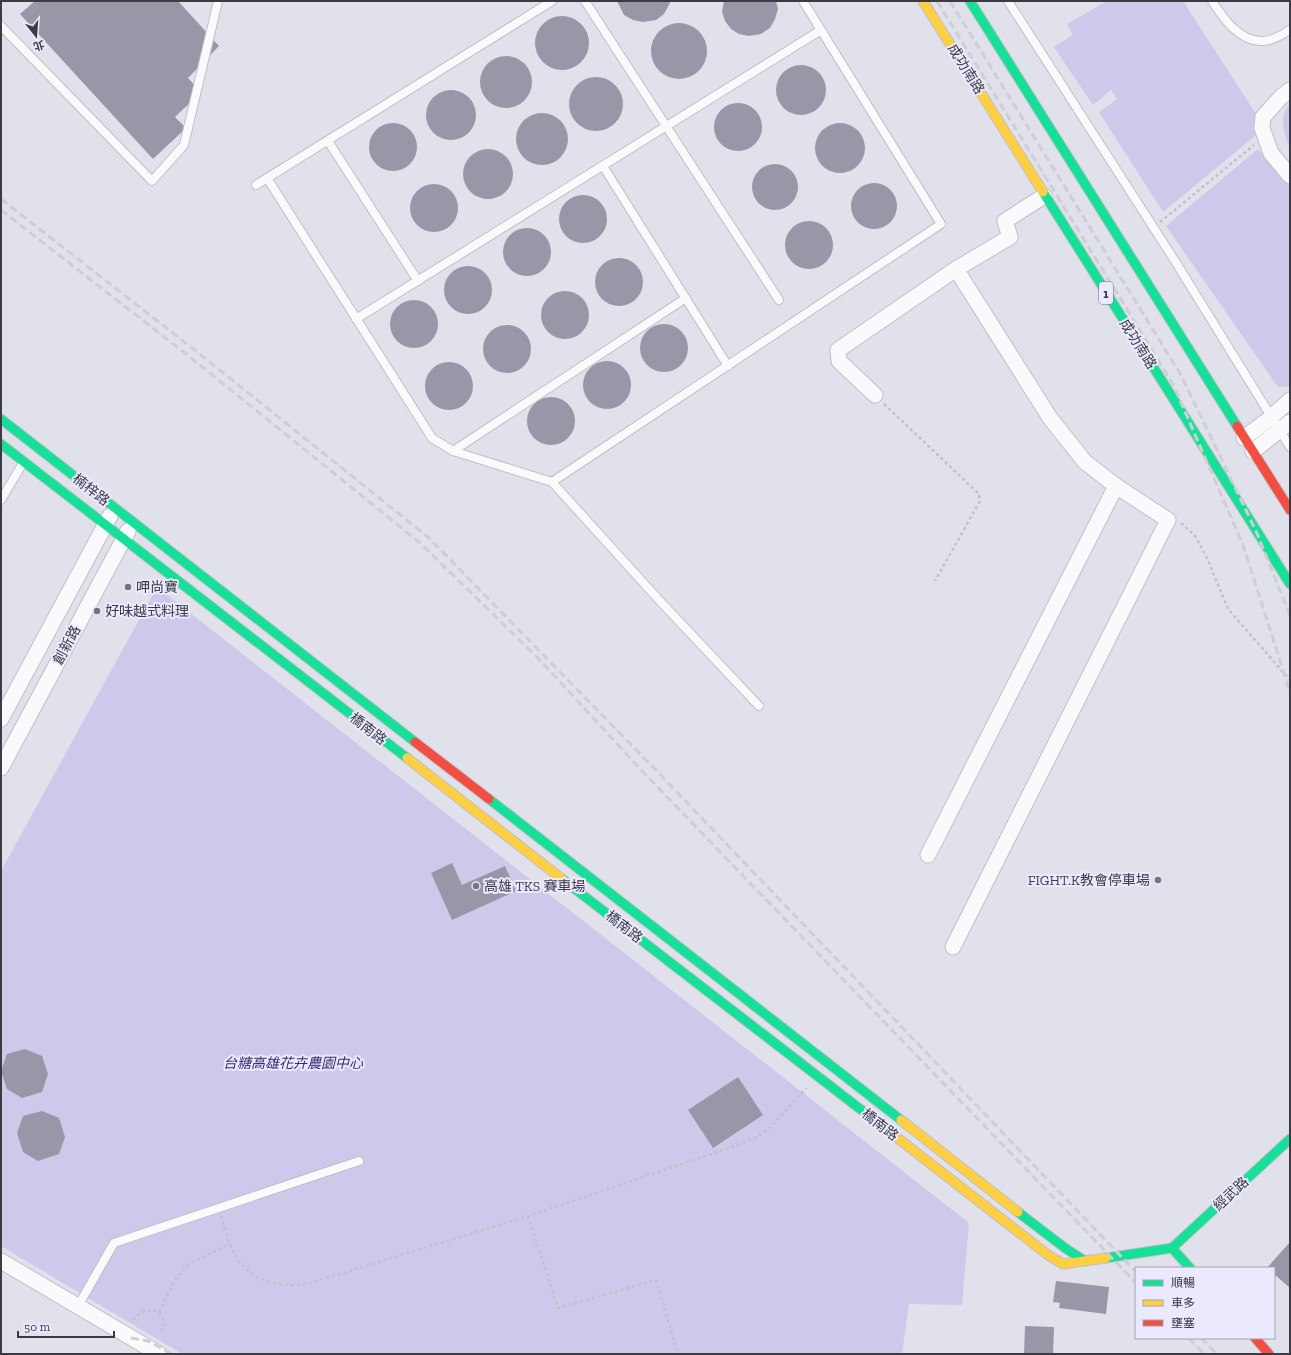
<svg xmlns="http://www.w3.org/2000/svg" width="1291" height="1355" font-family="'Zilla Slab','Noto Sans TC',serif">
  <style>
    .green { fill: #ccc9eb }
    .building { fill: #9997a7 }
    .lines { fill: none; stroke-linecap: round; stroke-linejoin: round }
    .lane-casing { stroke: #c0bfc8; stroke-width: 10 }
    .street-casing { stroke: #c0bfc8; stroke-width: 17 }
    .fast-casing { stroke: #c0bfc8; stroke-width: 11 }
    .slow-casing { stroke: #c0bfc8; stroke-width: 11 }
    .jam-casing { stroke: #c0bfc8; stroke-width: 11 }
    .path { stroke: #c1c1c7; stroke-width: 2.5; stroke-dasharray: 3 3; stroke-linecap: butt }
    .lane { stroke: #fafafc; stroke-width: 8 }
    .street { stroke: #fafafc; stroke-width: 15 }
    .fast { stroke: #16e098; stroke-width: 9 }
    .slow { stroke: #ffcf43; stroke-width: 9 }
    .jam { stroke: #f24e42; stroke-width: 9 }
    .rail { stroke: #cfcfd2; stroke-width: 3; stroke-dasharray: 8 4; stroke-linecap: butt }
    .poi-dot { fill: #76757e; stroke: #eae9fe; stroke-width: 1.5 }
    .labels { text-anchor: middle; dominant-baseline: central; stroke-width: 4; stroke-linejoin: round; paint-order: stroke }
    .shield { fill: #eae9fe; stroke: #706f7b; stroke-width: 1 }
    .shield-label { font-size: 13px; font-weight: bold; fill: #3c3b43 }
    .street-label { font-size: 14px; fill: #3c3b43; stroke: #eae9fe }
    .poi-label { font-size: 14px; fill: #3c3b43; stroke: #eae9fe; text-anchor: start }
    .park-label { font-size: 14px; font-style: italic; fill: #3a2b70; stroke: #eae9fe }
  </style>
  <rect width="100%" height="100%" fill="#e1e1ec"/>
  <g class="green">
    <path d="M1107,1H1183L1258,117L1256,135L1163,212L1099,112L1117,99L1111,90L1093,105L1054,47L1073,35L1067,24Z"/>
    <path d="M1290,104V147C1283,137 1279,113 1290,104Z"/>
    <path d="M1258,149L1290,187V386L1278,387L1166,226Z"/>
    <path d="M157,587L969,1223L962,1305L909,1304L902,1354H182L1,1246V871Z"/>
  </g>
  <g class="building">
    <path d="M35,1H178L219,46L188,78L201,92L175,117L186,128L153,159L20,14Z"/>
    <path d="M617,1H671L664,14L656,20L643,22L633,20L624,15Z"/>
    <path d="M724,1H776L778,9L775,19L770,28L761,34L749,36L739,34L731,29L725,21L722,12Z"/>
    <circle cx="562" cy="43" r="27"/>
    <circle cx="679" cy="51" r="28"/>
    <circle cx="506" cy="82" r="26"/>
    <circle cx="801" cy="90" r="25"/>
    <circle cx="596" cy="104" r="27"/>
    <circle cx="451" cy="115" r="25"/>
    <circle cx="738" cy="127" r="24"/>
    <circle cx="542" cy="139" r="26"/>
    <circle cx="393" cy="147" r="24"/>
    <circle cx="840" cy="148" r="25"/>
    <circle cx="488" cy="174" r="25"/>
    <circle cx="775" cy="187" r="23"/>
    <circle cx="874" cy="206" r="23"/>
    <circle cx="434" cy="208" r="24"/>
    <circle cx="583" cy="219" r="24"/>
    <circle cx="809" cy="245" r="24"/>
    <circle cx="527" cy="252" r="24"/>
    <circle cx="619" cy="282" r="24"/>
    <circle cx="468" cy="290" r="24"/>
    <circle cx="565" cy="315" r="24"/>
    <circle cx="414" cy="324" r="24"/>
    <circle cx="664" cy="348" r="24"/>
    <circle cx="507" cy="349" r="24"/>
    <circle cx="607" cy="385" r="24"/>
    <circle cx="449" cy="386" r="24"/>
    <circle cx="551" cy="421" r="24"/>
    <path d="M452,863L462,885L505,866L516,891L452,920L431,873Z"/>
    <path d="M25,1049L42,1056L48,1074L42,1092L22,1098L7,1089L1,1071L7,1054Z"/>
    <path d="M738,1077L763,1115L713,1148L688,1110Z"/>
    <path d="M42,1111L59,1118L65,1137L59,1154L38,1161L23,1152L17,1133L23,1116Z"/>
    <path d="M1290,1242V1288L1274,1274V1268H1267Z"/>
    <path d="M1056,1281L1109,1287L1106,1314L1059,1308L1060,1303L1053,1302Z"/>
    <path d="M1025,1326L1054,1327L1053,1354H1024Z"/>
  </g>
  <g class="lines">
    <g class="lane-casing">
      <g id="lane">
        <path d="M585,1L779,300"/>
        <path d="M1008,1L1175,261L1290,447"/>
        <path d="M1212,1C1223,18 1239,41 1261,41C1270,42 1282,35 1290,30"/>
        <path d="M1,26L152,181L184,145L218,1"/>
        <path d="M328,141L418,281"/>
        <path d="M603,166L728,366"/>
        <path d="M267,178L432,438L453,451L552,482L659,600L759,706"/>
        <path d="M256,185L552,1"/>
        <path d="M356,319L821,30"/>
        <path d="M453,451L686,298"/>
        <path d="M552,482L941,224L803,1"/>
        <path d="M1,500L23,463"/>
        <path d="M78,1306L114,1243L359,1161"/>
      </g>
    </g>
    <g class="street-casing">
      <g id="street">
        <path d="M1290,90L1281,97L1263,117L1262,128L1271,153L1290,176"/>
        <path d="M875,395L839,361L838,350L956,269L1010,237L1005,221L1044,196"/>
        <path d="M1244,438L1269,419L1290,400"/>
        <path d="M1253,451L1290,422"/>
        <path d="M1,719L110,516"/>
        <path d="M1,768L128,531"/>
        <path d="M928,855L1116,486"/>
        <path d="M953,947L1168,520L1116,486L1085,462L1050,418L956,269"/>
        <path d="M1,1261L159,1354"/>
      </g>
    </g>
    <g class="fast-casing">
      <g id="fast">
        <path d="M970,1L1237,426"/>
        <path d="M1043,192L1290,584"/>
        <path d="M1,419L415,742"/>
        <path d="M1,444L407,758"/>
        <path d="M489,799L901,1120"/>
        <path d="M562,879L877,1122"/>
        <path d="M1018,1212L1065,1248L1085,1261"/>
        <path d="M1172,1248L1290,1139"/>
        <path d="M1172,1248L1190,1268"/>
        <path d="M1106,1258L1172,1248"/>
      </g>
    </g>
    <g class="slow-casing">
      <g id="slow">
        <path d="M923,1L1043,192"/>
        <path d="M407,758L562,879"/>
        <path d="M901,1120L1018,1212"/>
        <path d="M877,1122L1048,1255L1063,1264L1106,1258"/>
      </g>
    </g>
    <g class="jam-casing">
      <g id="jam">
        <path d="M1237,426L1290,510"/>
        <path d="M415,742L489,799"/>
        <path d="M1255,1338L1269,1354"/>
      </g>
    </g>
    <g class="path">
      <path d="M1160,222L1254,145"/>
      <path d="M884,404L979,494L980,501L935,581"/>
      <path d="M1181,523L1195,536L1207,558L1228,609L1290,680"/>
      <path d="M221,1216C225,1230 229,1244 236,1257C252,1282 283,1289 310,1283L528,1216L741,1144L758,1136L771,1127L806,1088"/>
      <path d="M528,1216L558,1308L656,1280L678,1354"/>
      <path d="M159,1312L175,1280L190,1263L230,1244"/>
      <path d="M133,1320C141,1311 148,1308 159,1312L165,1323L161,1332"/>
    </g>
    <use href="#lane" class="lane"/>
    <use href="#street" class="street"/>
    <use href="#fast" class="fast"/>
    <use href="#slow" class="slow"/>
    <use href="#jam" class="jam"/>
    <g class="rail">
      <path d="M937,1L1173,384L1243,545L1290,692"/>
      <path d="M950,1L1181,375L1256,531L1290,615"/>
      <path d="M1,199L196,351L428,537L650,764L1136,1272"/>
      <path d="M1,210L190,357L419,542L538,658L643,772L1136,1283"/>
      <path d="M131,1338L148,1341L172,1354"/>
      <path d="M1189,1338L1204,1354"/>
      <path d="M1201,1338L1217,1354"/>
    </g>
  </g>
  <g class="poi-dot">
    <circle cx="128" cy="587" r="4"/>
    <circle cx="97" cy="611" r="4"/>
    <circle cx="1158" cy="880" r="4"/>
    <circle cx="476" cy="886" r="4"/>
  </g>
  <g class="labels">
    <rect class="shield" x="1099" y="282" width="14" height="22" rx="3"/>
    <g class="shield-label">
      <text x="1106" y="293">1</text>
    </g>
    <g class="street-label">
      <text transform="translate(966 69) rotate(58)">成功南路</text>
      <text transform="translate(1138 344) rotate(58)">成功南路</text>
      <text transform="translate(91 490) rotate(38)">楠梓路</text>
      <text transform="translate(67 645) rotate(-62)">創新路</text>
      <text transform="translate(368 729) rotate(38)">橋南路</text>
      <text transform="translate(624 927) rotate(38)">橋南路</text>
      <text transform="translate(880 1125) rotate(38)">橋南路</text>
      <text transform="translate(1231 1194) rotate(-43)">經武路</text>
    </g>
    <g class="poi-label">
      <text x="136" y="587">呷尚寶</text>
      <text x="105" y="611">好味越式料理</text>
      <text x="1150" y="880" text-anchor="end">FIGHT.K教會停車場</text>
      <text x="484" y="886">高雄 TKS 賽車場</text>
    </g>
    <g class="park-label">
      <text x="293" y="1063">台糖高雄花卉農園中心</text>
    </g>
  </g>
  <rect width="1291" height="1355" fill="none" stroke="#3c3b43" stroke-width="4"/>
  <rect x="1135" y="1267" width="140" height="72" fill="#eae9fe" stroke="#a4a3b3"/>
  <rect x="1143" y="1280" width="20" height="6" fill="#16e098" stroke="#a4a3b3"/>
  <text x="1171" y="1287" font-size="12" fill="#3c3b43">順暢</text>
  <rect x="1143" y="1300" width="20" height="6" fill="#ffcf43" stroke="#a4a3b3"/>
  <text x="1171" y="1307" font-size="12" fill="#3c3b43">車多</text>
  <rect x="1143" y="1320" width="20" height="6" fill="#f24e42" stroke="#a4a3b3"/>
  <text x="1171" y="1327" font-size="12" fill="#3c3b43">壅塞</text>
  <g transform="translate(36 36) rotate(163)" stroke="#eae9fe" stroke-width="3" paint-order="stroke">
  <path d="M0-3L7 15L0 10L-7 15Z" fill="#3c3b43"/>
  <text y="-6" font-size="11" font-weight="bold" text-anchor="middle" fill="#3c3b43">北</text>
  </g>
  <path d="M18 1331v6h96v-6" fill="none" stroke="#3c3b43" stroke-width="2"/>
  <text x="24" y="1331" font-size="12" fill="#3c3b43" stroke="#eae9fe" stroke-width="3" paint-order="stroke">50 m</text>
</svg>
